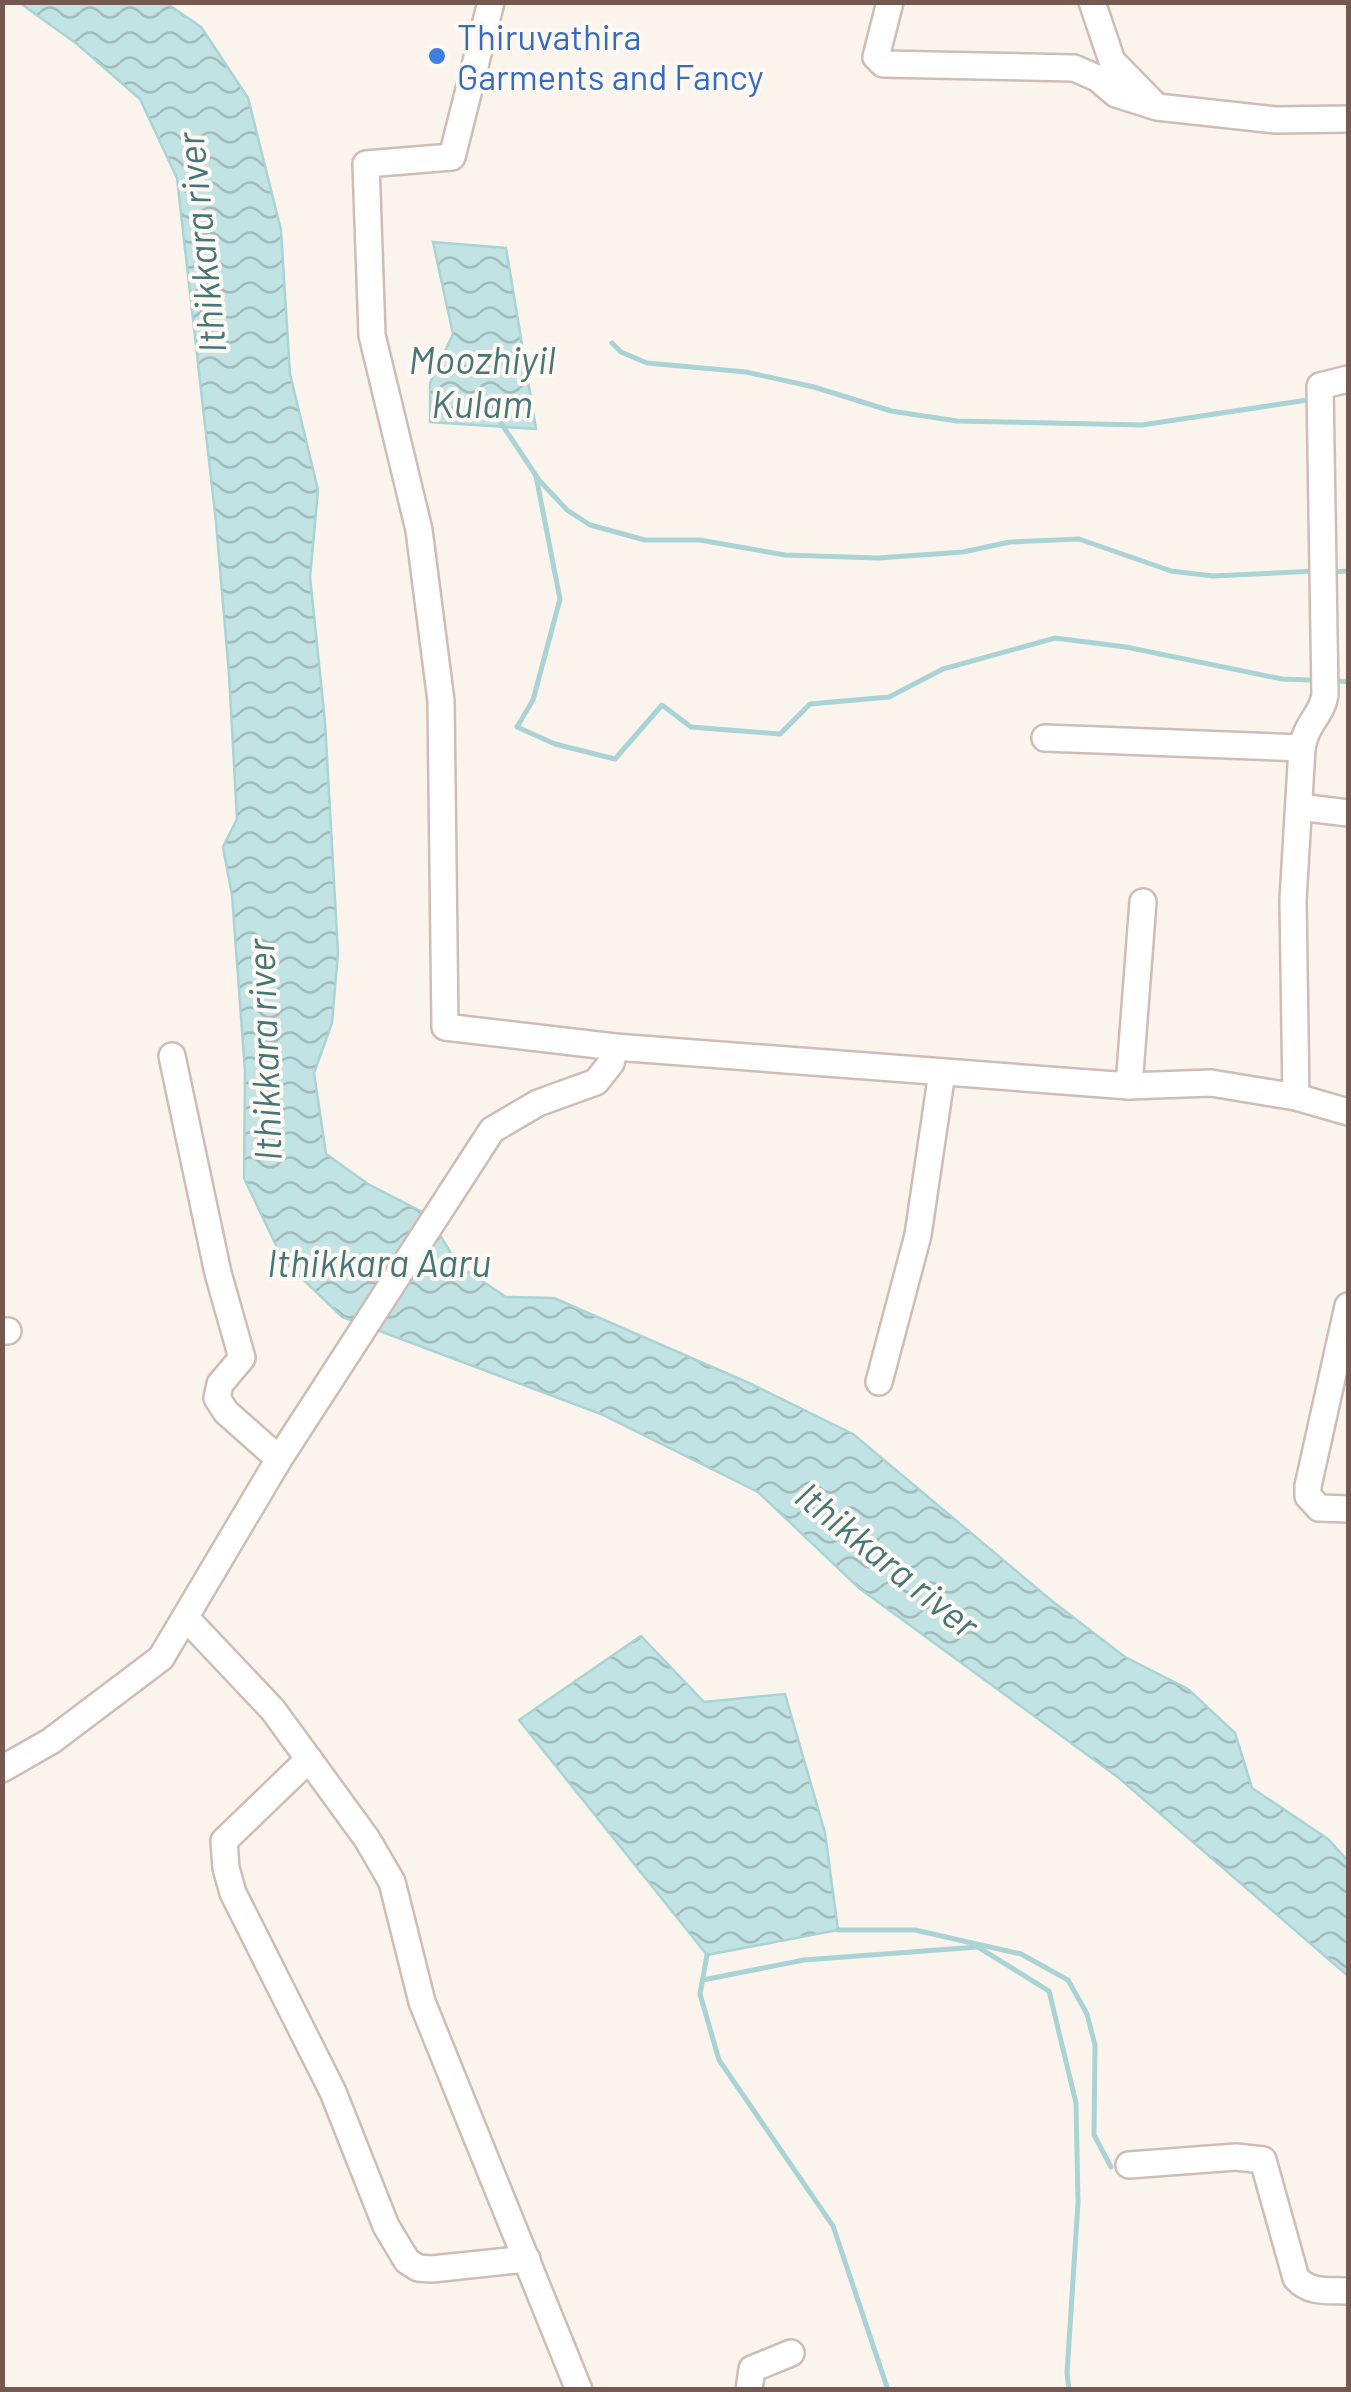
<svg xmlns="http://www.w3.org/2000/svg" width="1351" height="2392" font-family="Barlow,sans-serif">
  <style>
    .water { fill: url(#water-waves); stroke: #a9d3d4; stroke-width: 2.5 }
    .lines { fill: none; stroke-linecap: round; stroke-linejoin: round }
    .stream { stroke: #a9d3d4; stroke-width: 5 }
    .minor-casing { stroke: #cfbdb5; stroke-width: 30 }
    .minor { stroke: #fff; stroke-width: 25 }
    .shop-dot { fill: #3f7fe0; stroke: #fef8f3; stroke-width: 4 }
    .labels { text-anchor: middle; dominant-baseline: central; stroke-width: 8; stroke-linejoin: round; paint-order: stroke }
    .shop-label { font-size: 35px; fill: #366cbe; stroke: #fef8f3; text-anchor: start }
    .water-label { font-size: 38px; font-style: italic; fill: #467678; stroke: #fef8f3 }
  </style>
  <defs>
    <pattern id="water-waves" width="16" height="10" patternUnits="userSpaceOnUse" patternTransform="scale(2.5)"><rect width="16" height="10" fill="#c2e3e4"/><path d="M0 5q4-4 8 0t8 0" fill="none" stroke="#a2bbbb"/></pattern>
  </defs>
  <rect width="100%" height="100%" fill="#fbf4ec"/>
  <g class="water">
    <path d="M20,3H166L201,27L248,98L281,230L290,374L318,490L310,577L325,722L338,953L332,1023L314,1073L326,1154L368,1184L428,1215L458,1265L506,1297L554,1298L749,1383L853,1434L1052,1601L1125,1657L1188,1689L1235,1733L1252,1788L1328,1839L1348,1861V1976L1119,1778L859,1588L758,1492L601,1414L342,1317L283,1260L244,1178L245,1071L232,895L223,847L237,819L229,674L216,522L177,178L140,99L77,44Z"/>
    <path d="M433,242L506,248L536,429L430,422V383L453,334Z"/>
    <path d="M641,1636L704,1702L785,1694L825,1833L838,1930L707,1955L519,1720Z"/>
  </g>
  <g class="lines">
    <g class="stream">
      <path d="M612,343L621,352L647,363L746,372L814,387L891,411L957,421L1142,425L1314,399"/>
      <path d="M501,423L539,480L567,510L590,525L645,540H700L785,555L878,558L963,552L1010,542L1079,539L1171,571L1213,576L1316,571"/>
      <path d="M536,476L560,599L533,700L517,727L555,744L615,759L662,705L691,727L780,734L810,704L889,697L943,669L1055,638L1126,647L1282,679L1309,680"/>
      <path d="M1332,572L1348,571"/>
      <path d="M1340,681L1348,682"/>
      <path d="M838,1930H915L1021,1954L1068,1980L1087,2014L1095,2045L1094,2135L1111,2167"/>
      <path d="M707,1955L700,1994L719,2060L833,2226L888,2390"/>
      <path d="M703,1980L804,1960L978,1947L1049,1991L1076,2103L1078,2203L1067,2373L1069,2390"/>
    </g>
    <g class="minor-casing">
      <g id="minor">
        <path d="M890,2L876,57L883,64L1074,68L1097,78L1116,94L1157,107L1276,120L1348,119"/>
        <path d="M1092,2L1112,61L1156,106"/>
        <path d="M1045,738L1302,748"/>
        <path d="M1299,807L1348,813"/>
        <path d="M615,1047L1129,1086L1211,1083L1296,1097L1348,1112"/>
        <path d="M172,1056L218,1273L242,1358L220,1384L217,1398L226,1412L279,1459"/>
        <path d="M1129,1086L1143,902"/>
        <path d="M1296,1097L1293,900L1302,748C1306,723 1322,715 1325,695L1320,386L1348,379"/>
        <path d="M1348,1306L1308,1486V1496L1319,1508L1348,1509"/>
        <path d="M2,1331H8"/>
        <path d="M879,1382L918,1235L942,1072"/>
        <path d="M186,1618L273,1710L367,1839L392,1882L422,2002L579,2390"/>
        <path d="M309,1759L224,1841L226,1868L233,1893L333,2092L386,2226L407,2261L418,2268L432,2269L527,2259"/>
        <path d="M2,1769L51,1741L161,1658L279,1459L492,1130L538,1103L596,1082L611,1063L615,1047L445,1027L441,701L419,530L372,335L366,164L452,157L491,2"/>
        <path d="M1129,2165L1236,2157L1263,2160L1296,2278C1310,2294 1329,2290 1348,2291"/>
        <path d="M749,2390L752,2369L791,2353"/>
      </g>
    </g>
    <use href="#minor" class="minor"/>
  </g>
  <circle class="shop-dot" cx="437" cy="56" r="10"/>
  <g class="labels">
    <g class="shop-label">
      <text x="457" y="36">Thiruvathira<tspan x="457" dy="40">Garments and Fancy</tspan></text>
    </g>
    <g class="water-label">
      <text transform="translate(200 243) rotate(-96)">Ithikkara river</text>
      <text x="482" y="359">Moozhiyil<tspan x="482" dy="44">Kulam</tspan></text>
      <text transform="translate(263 1050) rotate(-92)">Ithikkara river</text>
      <text x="379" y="1262">Ithikkara Aaru</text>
      <text transform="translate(888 1559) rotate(39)">Ithikkara river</text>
    </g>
  </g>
  <rect width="1351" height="2392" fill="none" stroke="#755951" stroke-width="10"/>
</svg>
